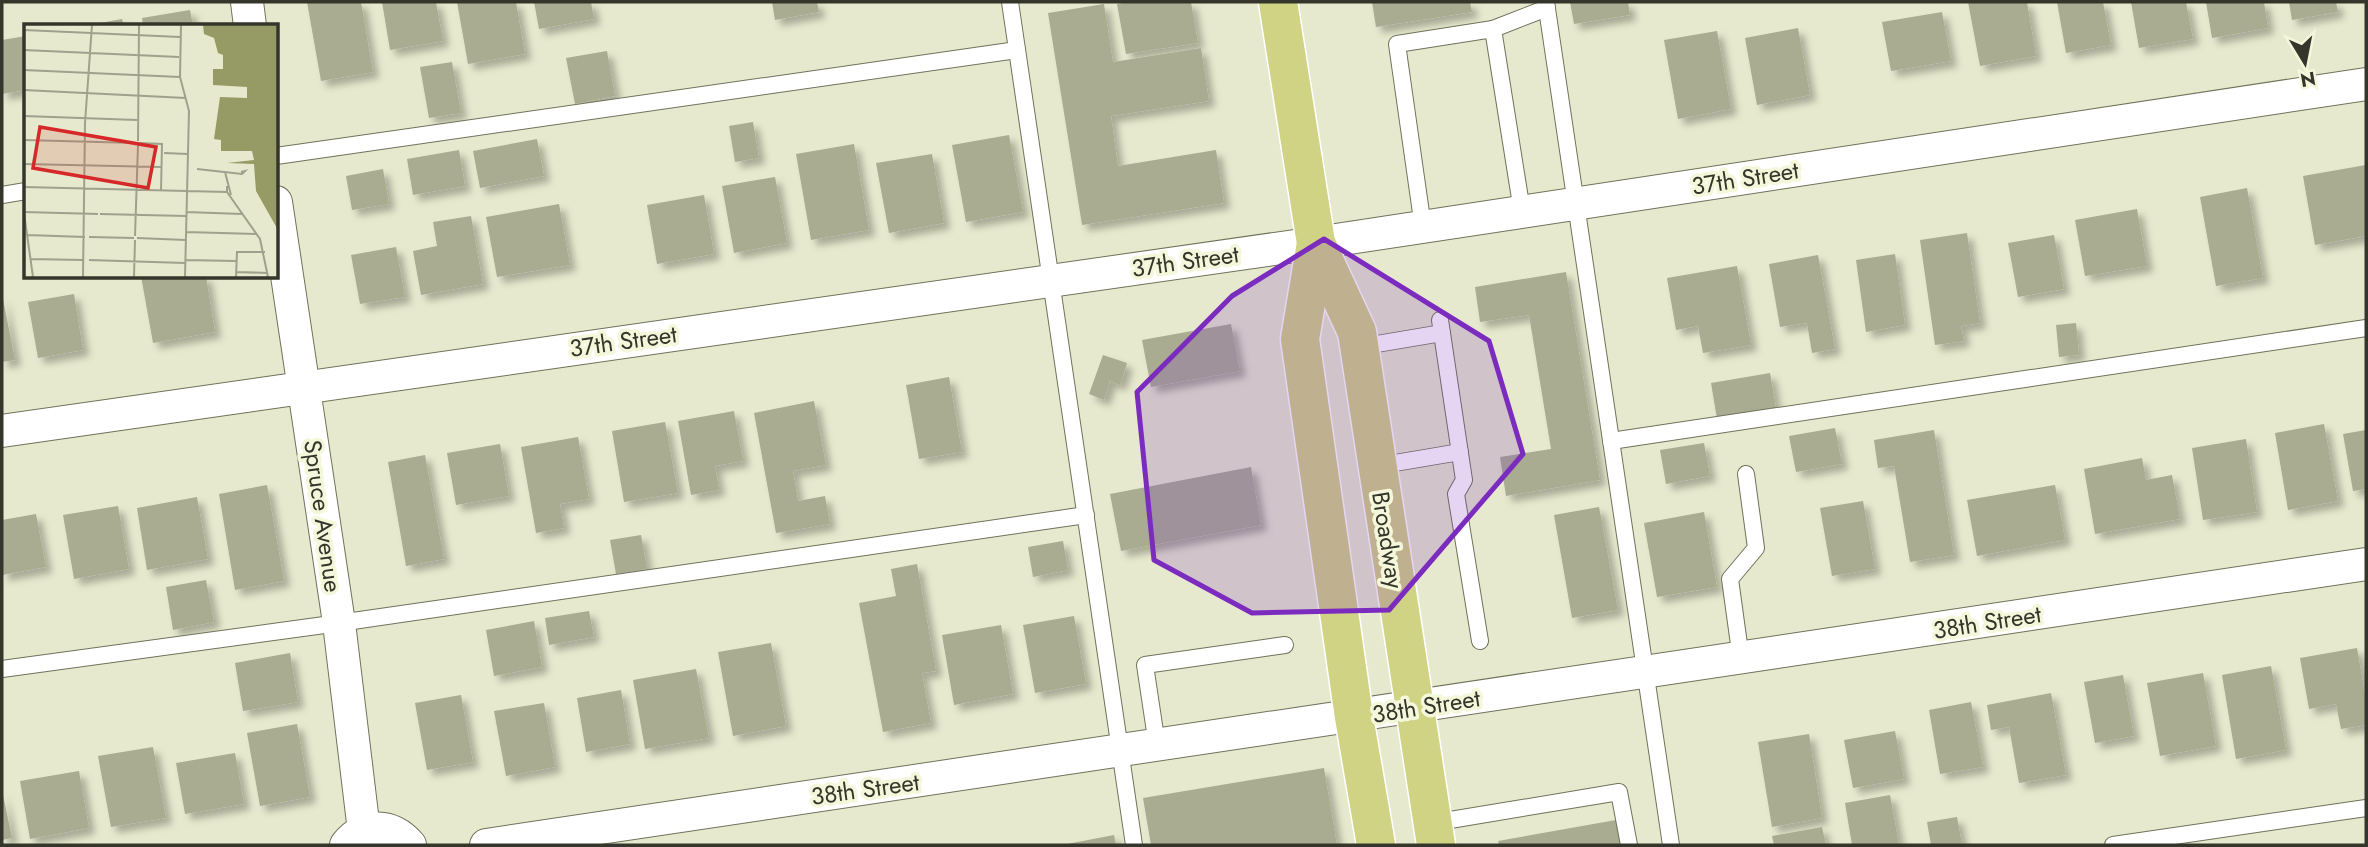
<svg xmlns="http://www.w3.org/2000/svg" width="2368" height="847" font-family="Jost,sans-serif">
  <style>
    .building { fill: #a9ac91; filter: url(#shadow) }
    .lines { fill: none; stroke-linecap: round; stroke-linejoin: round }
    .lane-casing { stroke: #70725a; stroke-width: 18 }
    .street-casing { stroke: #70725a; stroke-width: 34 }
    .primary-casing { stroke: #fff; stroke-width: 41 }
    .lane { stroke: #fff; stroke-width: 16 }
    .street { stroke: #fff; stroke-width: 32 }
    .primary { stroke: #d0d384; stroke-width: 38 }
    .marked { fill: #7b2cbf; fill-opacity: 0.2; stroke: #7b2cbf; stroke-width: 5; stroke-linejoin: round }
    .labels { text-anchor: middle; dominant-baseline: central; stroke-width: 7; stroke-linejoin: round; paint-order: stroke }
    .street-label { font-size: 24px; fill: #35362b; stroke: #f4f7da }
    .inset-road { fill: none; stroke: #9fa18c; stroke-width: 2 }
    .view { fill: #d62828; fill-opacity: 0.15; stroke: #d62828; stroke-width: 3.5 }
    .inset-edge { fill: none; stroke: #35362b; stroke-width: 3.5 }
  </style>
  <defs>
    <filter id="shadow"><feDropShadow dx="6" dy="6" stdDeviation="3.5" flood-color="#0004"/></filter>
  </defs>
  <rect width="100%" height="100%" fill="#e6e9cd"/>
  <g class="building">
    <path d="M307,2H361L373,72L321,81Z"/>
    <path d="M382,2H436L443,41L390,50Z"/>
    <path d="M457,2H516L525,54L468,64Z"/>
    <path d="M534,2H591L594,19L539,29Z"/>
    <path d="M772,2H817L819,12L775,20Z"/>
    <path d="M1130,2H1191L1198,43L1126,54L1117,4Z"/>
    <path d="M1372,2H1470L1472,12L1376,27Z"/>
    <path d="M1570,2H1628L1630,15L1574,24Z"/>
    <path d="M1968,2H2027L2036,56L1980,66Z"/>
    <path d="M2057,2H2103L2111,45L2066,53Z"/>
    <path d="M2131,2H2186L2193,39L2139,48Z"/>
    <path d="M2206,2H2264L2268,28L2212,38Z"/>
    <path d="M2289,2H2336L2338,12L2292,20Z"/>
    <path d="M1104,4L1113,62L1201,48L1209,101L1111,116L1118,166L1216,150L1224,203L1082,225L1048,13Z"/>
    <path d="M190,10L193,26H143L142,18Z"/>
    <path d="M1942,12L1951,61L1891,71L1882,22Z"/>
    <path d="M122,19L124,26H89V25Z"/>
    <path d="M1798,28L1810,95L1757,105L1745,38Z"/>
    <path d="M1717,31L1731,109L1678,119L1664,40Z"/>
    <path d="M26,36V90L2,94V40Z"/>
    <path d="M607,51L615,96L575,104L566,58Z"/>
    <path d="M452,62L461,113L429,118L420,67Z"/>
    <path d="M753,122L759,158L735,162L729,126Z"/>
    <path d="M1009,135L1023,212L966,222L952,145Z"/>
    <path d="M537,139L544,176L480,188L473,151Z"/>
    <path d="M854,144L869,230L811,240L796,154Z"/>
    <path d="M459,150L465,186L413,195L407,159Z"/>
    <path d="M932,154L944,223L889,233L876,163Z"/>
    <path d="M2366,165V236L2315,245L2303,176Z"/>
    <path d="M383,169L389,204L352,210L346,176Z"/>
    <path d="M775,177L787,243L734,253L722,186Z"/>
    <path d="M2247,188L2263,278L2216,286L2200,197Z"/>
    <path d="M704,195L714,254L657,264L647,205Z"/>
    <path d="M559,204L570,265L497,277L486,217Z"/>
    <path d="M2137,209L2147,266L2085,276L2075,220Z"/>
    <path d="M471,216L483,284L421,295L413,251L437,246L433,222Z"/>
    <path d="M1967,233L1980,323L1961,326L1964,341L1935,345L1920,240Z"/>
    <path d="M2054,235L2064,289L2018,297L2008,243Z"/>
    <path d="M396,247L405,297L360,304L351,255Z"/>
    <path d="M1895,254L1905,325L1866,332L1856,260Z"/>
    <path d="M1818,255L1835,349L1812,353L1807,323L1780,327L1769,264Z"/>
    <path d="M1737,266L1751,345L1703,353L1698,326L1676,330L1667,278Z"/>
    <path d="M1566,272L1600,480L1506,496L1500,457L1551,449L1529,315L1480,322L1475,287Z"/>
    <path d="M141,276H206L215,332L153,343Z"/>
    <path d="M2,294L15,360L2,362Z"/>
    <path d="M74,294L83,350L38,358L28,302Z"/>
    <path d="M2076,323L2079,355L2059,357L2056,325Z"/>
    <path d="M1231,324L1240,371L1151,387L1142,340Z"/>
    <path d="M1103,355L1127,363L1120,385L1110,381L1104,400L1089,394Z"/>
    <path d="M1770,373L1776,408L1717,419L1711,383Z"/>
    <path d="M949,377L962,452L919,459L906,385Z"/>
    <path d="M814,401L826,465L793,471L798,501L825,496L830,524L776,533L754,413Z"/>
    <path d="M734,411L743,461L715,466L719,490L691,495L678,421Z"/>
    <path d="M665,422L678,493L624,502L612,431Z"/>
    <path d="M2324,424L2338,501L2288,510L2275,433Z"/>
    <path d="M1835,428L1842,464L1796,472L1789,436Z"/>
    <path d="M1934,430L1954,555L1910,562L1894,466L1878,468L1874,440Z"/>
    <path d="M2366,430V489L2353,491L2343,434Z"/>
    <path d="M578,437L589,499L560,504L564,528L536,533L521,447Z"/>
    <path d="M2246,439L2257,512L2203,520L2192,448Z"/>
    <path d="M1704,443L1710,476L1666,484L1660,450Z"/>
    <path d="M500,444L509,496L456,505L447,453Z"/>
    <path d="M425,455L444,559L406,566L388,462Z"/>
    <path d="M2142,458L2146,480L2172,475L2180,519L2095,534L2084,469Z"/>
    <path d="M1251,467L1261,525L1121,551L1110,494Z"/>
    <path d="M267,485L284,581L235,590L219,494Z"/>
    <path d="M2055,485L2065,540L1977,556L1967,500Z"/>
    <path d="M197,497L208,559L147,570L137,508Z"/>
    <path d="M1863,501L1875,569L1832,576L1820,508Z"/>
    <path d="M118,506L129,569L74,579L63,515Z"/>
    <path d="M1599,507L1618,610L1572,618L1554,515Z"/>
    <path d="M1704,512L1717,587L1657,597L1644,523Z"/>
    <path d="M36,514L46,567L2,575V520Z"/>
    <path d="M641,535L647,569L616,574L610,540Z"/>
    <path d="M1063,541L1068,570L1033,577L1028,547Z"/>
    <path d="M917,564L936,671L922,673L931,723L883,732L859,603L896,596L891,569Z"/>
    <path d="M206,580L214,622L173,630L166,587Z"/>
    <path d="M589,611L594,637L549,645L545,618Z"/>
    <path d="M1074,616L1086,684L1035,693L1023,625Z"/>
    <path d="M534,621L542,667L494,676L486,630Z"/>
    <path d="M1001,625L1013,694L954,705L942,635Z"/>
    <path d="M771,643L786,726L733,736L718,652Z"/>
    <path d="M2357,648L2366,700V725L2341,729L2336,704L2309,709L2300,658Z"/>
    <path d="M290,653L298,702L243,711L235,663Z"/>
    <path d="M2271,666L2286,750L2236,759L2222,675Z"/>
    <path d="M696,669L709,738L645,749L633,680Z"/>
    <path d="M2203,673L2216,746L2160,756L2147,683Z"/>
    <path d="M2123,675L2134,736L2095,743L2084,682Z"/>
    <path d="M621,690L630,744L586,752L577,698Z"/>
    <path d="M2051,693L2066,775L2019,783L2009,727L1991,730L1987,705Z"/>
    <path d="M461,695L473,762L427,770L415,703Z"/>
    <path d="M1971,702L1983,767L1940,774L1929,710Z"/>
    <path d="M544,703L555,767L506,776L494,711Z"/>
    <path d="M297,724L310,797L260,806L247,733Z"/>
    <path d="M1895,731L1904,779L1853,788L1844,740Z"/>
    <path d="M1809,734L1822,818L1772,827L1758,742Z"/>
    <path d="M153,747L166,818L111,827L98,756Z"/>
    <path d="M235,753L244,804L185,814L176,763Z"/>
    <path d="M1324,768L1337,845H1151L1143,798Z"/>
    <path d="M79,771L89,828L30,839L20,781Z"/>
    <path d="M2,790L12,838L2,840Z"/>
    <path d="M1890,795L1899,845H1852L1845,803Z"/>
    <path d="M1957,817L1962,845H1931L1927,822Z"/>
    <path d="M1616,820L1620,845H1499L1498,841Z"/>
    <path d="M1822,827L1826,845H1774L1772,836Z"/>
    <path d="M1114,835L1116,845H1067V844Z"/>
  </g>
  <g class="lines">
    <g class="lane-casing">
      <g id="lane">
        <path d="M1010,2L1134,845"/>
        <path d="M1546,2L1671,845"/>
        <path d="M1493,29L1547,8"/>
        <path d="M276,156L1017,50"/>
        <path d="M2,195L26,191"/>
        <path d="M1423,227L1397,44L1493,29L1522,211"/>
        <path d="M1440,320L1464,480L1456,494L1480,641"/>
        <path d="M1359,347L1442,333"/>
        <path d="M1611,441L2366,328"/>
        <path d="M1377,466L1460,452"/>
        <path d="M1741,659L1730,579L1756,548L1746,474"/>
        <path d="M2,669L339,623L1086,515"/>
        <path d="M1157,745L1145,665L1285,645"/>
        <path d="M1432,823L1619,792L1629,845"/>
        <path d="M2113,845L2366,808"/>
      </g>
    </g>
    <g class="street-casing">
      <g id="street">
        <path d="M247,2L250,26"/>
        <path d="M276,202L339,623L364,831"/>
        <path d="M2,431L1316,243L2366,84"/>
        <path d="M346,845C364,822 392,824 410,845"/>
        <path d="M486,845L2366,564"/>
      </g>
    </g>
    <g class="primary-casing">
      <g id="primary">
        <path d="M1278,2L1316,243L1357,332L1436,845"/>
        <path d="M1316,243L1300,339L1354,717L1376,845"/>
      </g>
    </g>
    <use href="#lane" class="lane"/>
    <use href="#street" class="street"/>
    <use href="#primary" class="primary"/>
  </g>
  <path class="marked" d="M1324,239L1489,341L1523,454L1389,610L1252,613L1154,560L1137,392L1232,296Z"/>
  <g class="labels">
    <g class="street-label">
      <text transform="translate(1745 178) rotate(-9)">37th Street</text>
      <text transform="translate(1185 261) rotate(-8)">37th Street</text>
      <text transform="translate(623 341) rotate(-8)">37th Street</text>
      <text transform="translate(323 516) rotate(82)">Spruce Avenue</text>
      <text transform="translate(1388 540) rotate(81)">Broadway</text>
      <text transform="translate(1987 622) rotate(-9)">38th Street</text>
      <text transform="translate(1426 706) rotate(-9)">38th Street</text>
      <text transform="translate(865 789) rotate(-8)">38th Street</text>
    </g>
  </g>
  <g transform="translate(24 24)">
    <rect width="254" height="254" fill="#e6e9cd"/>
    <path d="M179,1H254V206L232,167L230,140L203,139L230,136L228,127H197V116L190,115L196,73L223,74V63L189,61V45H199V31L194,29L190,14L180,10Z" fill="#969a65"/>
    <path class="inset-road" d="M157,1L156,53L165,87L161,253M0,6L156,13M0,26L155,33M0,46L156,53M0,66L162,74M0,92L113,96M0,116L112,119M114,117L115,1M115,119L138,120L137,167M140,129L164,130M0,140L137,143M173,145L218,150L221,147L217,148M201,148L207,171M203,162V168L236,215L244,253M0,163L203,168M0,188L74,190M162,188L218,190M0,189L9,253M76,190L162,192M162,208L232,210M3,211L61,213M111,212L114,121M65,213L110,214M113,214L162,216M6,235L59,236M65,236L161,239M161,236L212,237M212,248L244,249M59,253L61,99L68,1M110,253L111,216M212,253L213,228H241"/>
    <path class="view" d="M16,103L132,123L124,164L9,144Z"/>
    <rect width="254" height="254" class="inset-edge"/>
  </g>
  <rect width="2368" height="847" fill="none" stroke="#35362b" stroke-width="7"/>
  <g transform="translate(2305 63) rotate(170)" stroke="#f4f7da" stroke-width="5" paint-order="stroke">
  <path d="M0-5L12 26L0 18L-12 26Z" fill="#35362b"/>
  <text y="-10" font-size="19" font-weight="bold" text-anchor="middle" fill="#35362b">N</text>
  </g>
</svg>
